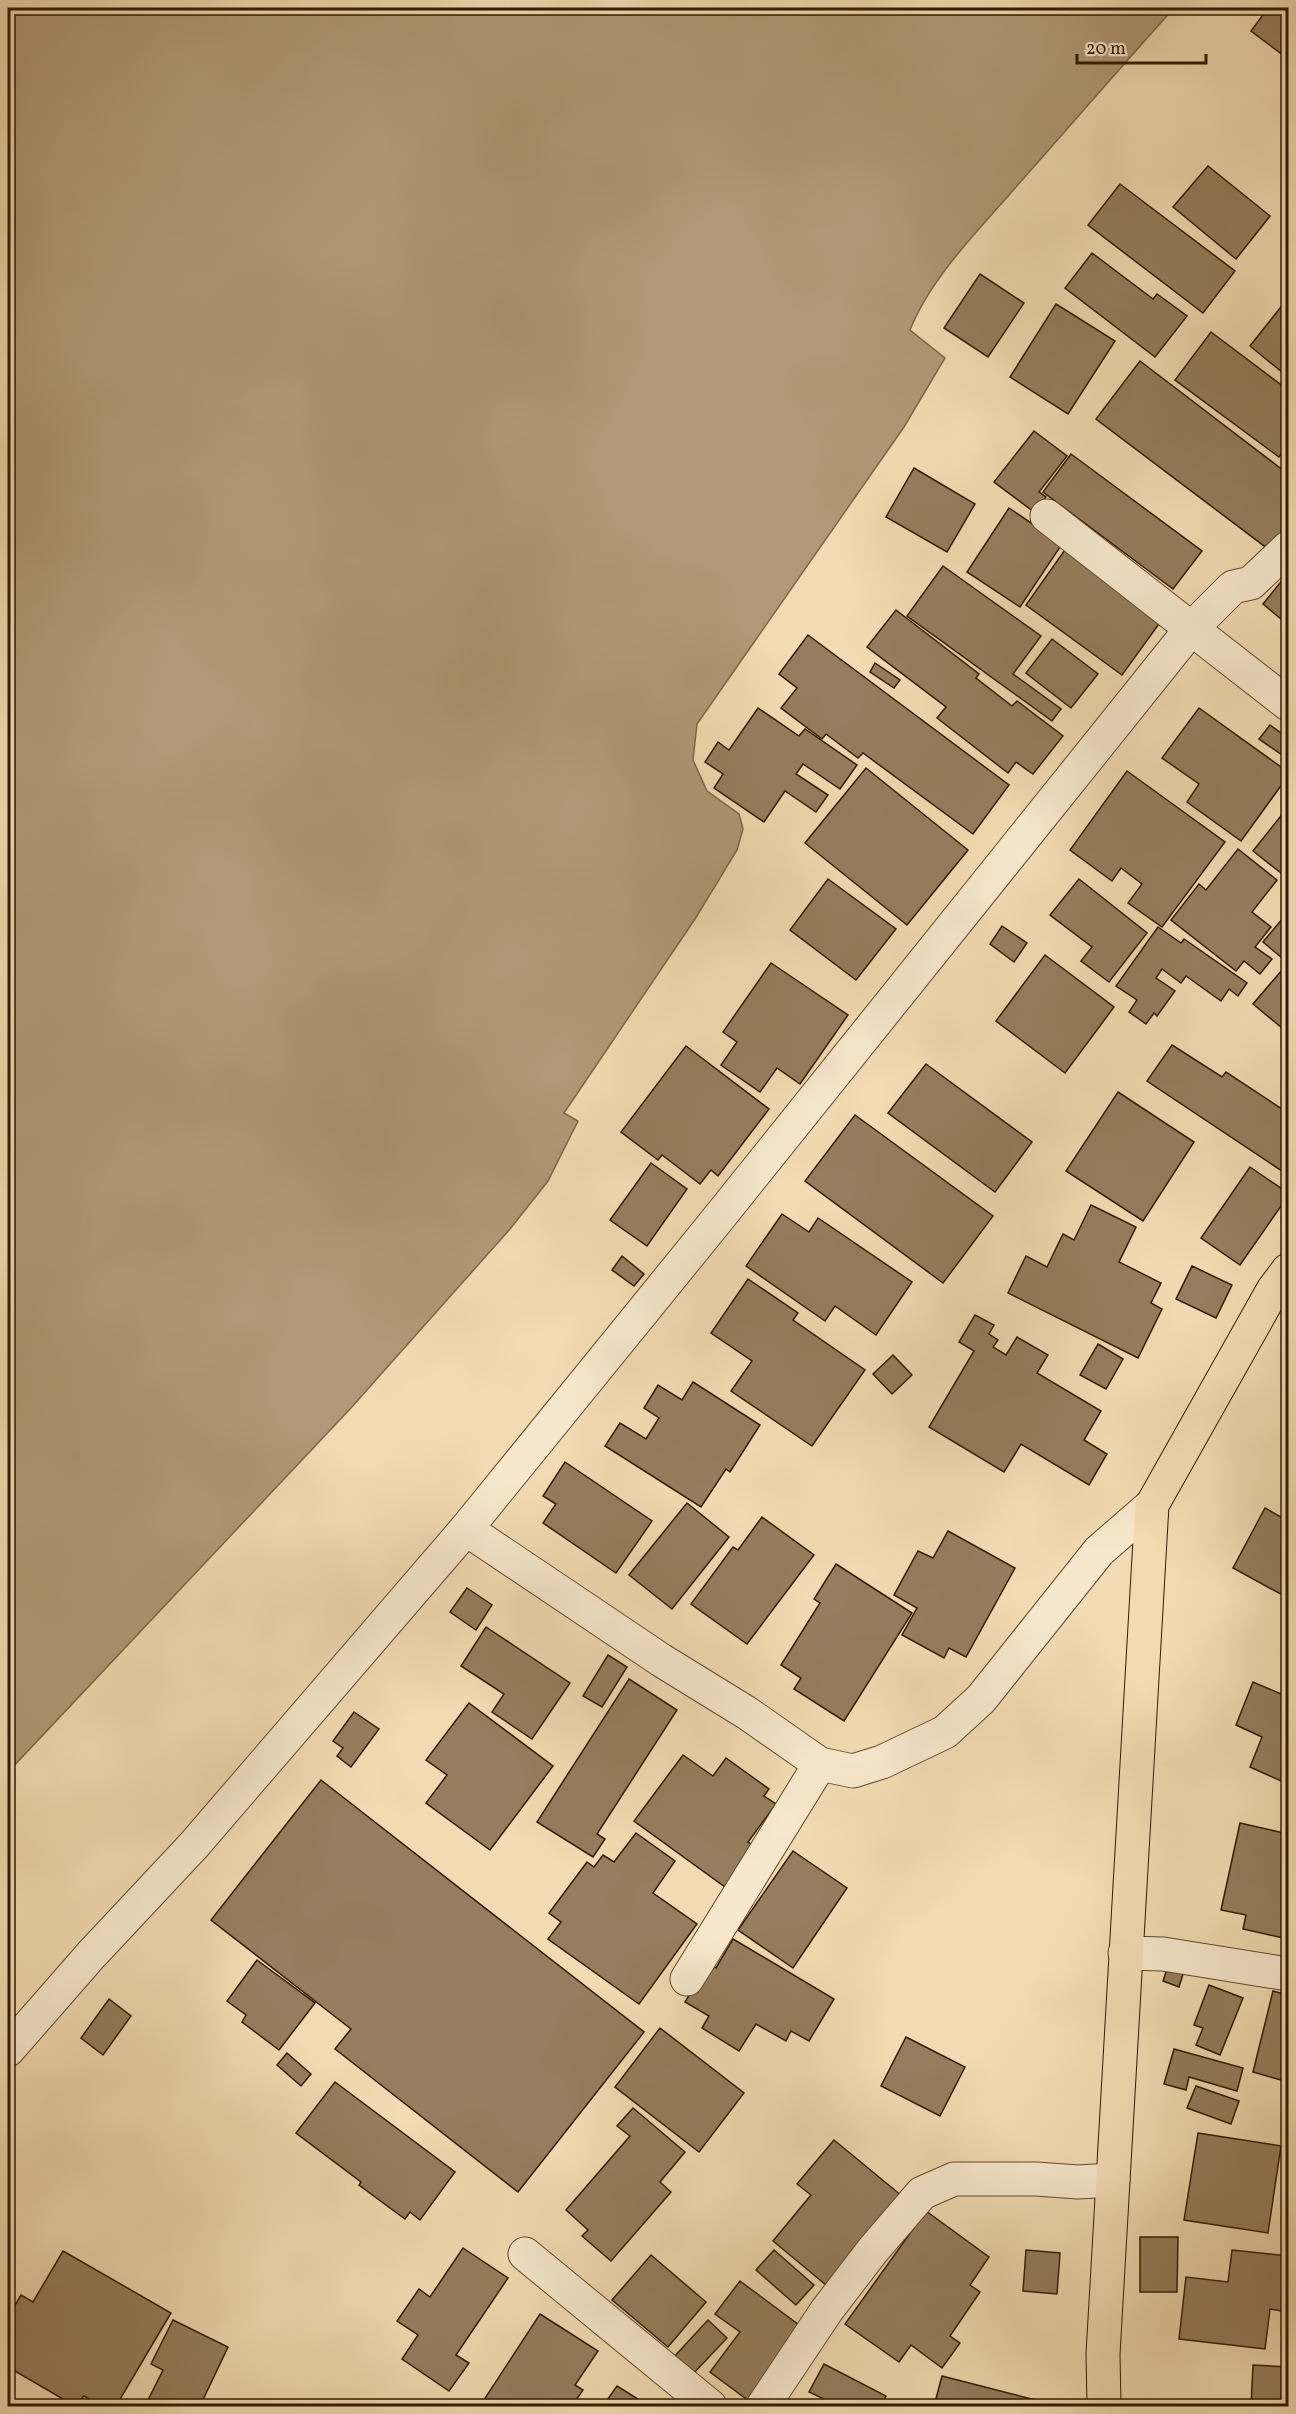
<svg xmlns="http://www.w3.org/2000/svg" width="1296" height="2414" font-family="Vollkorn,serif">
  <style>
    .water { fill: #b09976; stroke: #7d6647; stroke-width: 1.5 }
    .building { fill: #957e5d; stroke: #311a01; stroke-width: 1.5 }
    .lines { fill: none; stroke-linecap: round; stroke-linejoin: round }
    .minor-casing { stroke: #614a2d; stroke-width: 35 }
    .trunk-casing { stroke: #311a01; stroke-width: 35 }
    .minor { stroke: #f7e8cd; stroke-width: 33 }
    .trunk { stroke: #f2dbb2; stroke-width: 33 }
  </style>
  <rect width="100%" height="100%" fill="#f2dbb2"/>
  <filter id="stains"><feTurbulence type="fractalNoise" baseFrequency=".00333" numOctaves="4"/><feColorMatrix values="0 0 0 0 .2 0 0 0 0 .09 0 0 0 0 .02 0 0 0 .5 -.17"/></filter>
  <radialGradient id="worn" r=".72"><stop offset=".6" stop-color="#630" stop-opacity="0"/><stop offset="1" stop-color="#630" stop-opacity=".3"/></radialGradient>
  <path class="water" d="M8,8H1174C1121,67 1069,127 1016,187C979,230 931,277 910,330L945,358L904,427L697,724L693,760L707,791L739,814L743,829L737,850L695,919L564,1113L578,1121L548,1181L510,1229L351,1408L8,1772Z"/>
  <g class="building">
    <path d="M1268,8H1288V59L1251,31Z"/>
    <path d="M1208,166L1270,216L1236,259L1173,207Z"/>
    <path d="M1120,184L1235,271L1203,313L1088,225Z"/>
    <path d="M1092,253L1153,299L1157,294L1187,316L1155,357L1065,288Z"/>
    <path d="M980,274L1024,303L988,357L944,328Z"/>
    <path d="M1288,298V377L1250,346Z"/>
    <path d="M1056,304L1115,341L1068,414L1010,377Z"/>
    <path d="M1211,332L1288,390V445L1279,457L1175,380Z"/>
    <path d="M1140,361L1288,474V530L1272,552L1096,419Z"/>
    <path d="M1034,431L1067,456L1039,492L1046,497L1034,512L994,482Z"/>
    <path d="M1071,454L1202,551L1173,589L1043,492Z"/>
    <path d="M914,468L975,504L947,552L886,517Z"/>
    <path d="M1009,508L1062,544L1020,607L967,572Z"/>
    <path d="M1067,547L1164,617L1122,675L1026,605Z"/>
    <path d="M943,566L1041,636L1013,674L1061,709L1052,721L907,616Z"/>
    <path d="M1288,573V625L1263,604Z"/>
    <path d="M896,610L979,674L976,678L1012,706L1017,701L1063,736L1033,774L1016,762L1008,773L937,718L946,707L867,647Z"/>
    <path d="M808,635L1009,785L973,834L863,753L858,758L826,734L822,739L781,708L797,688L779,674Z"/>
    <path d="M1052,639L1098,674L1071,708L1026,673Z"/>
    <path d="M875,663L900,680L894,688L870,672Z"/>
    <path d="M758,708L799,736L805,729L857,765L840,789L803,764L796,774L828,795L816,812L785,791L764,822L714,788L723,774L705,762L718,742L729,750Z"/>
    <path d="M1199,708L1288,772V776L1241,841L1187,802L1199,784L1162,758Z"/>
    <path d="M1270,725L1288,738V759L1259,739Z"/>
    <path d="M866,768L968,850L907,925L805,843Z"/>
    <path d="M1127,771L1225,842L1162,927L1128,903L1142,884L1121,868L1112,881L1070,850Z"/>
    <path d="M1288,807V864L1281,873L1253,851Z"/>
    <path d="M1238,849L1277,880L1252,912L1271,927L1255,947L1272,959L1260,974L1244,961L1236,971L1171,920L1199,884L1206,890Z"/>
    <path d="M828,879L896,929L856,980L790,930Z"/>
    <path d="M1079,879L1147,933L1109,982L1081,961L1092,947L1050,915Z"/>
    <path d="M1288,912V1033L1253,1004L1288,963L1263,942Z"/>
    <path d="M1002,926L1027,943L1014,962L990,944Z"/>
    <path d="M1158,927L1181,943L1184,939L1247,983L1238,996L1229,989L1221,1001L1186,976L1181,983L1162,969L1156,978L1175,991L1157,1016L1154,1013L1146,1024L1129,1012L1137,1000L1116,986Z"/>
    <path d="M1045,955L1114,1007L1065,1073L996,1021Z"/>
    <path d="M771,963L848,1015L800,1084L777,1068L760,1092L721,1065L737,1042L723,1032Z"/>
    <path d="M1172,1045L1222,1077L1226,1072L1288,1113V1175L1147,1081Z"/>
    <path d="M686,1046L769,1109L718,1176L711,1170L700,1184L662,1155L658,1160L621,1132Z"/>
    <path d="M926,1064L1032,1142L995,1192L888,1113Z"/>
    <path d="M1118,1092L1194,1142L1143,1221L1066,1171Z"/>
    <path d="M855,1115L993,1216L943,1283L805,1181Z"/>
    <path d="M651,1163L687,1189L647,1246L610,1220Z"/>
    <path d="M1250,1167L1288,1193V1196L1240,1265L1201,1238Z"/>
    <path d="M1091,1205L1136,1227L1119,1262L1161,1283L1151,1303L1162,1309L1138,1358L1008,1293L1026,1256L1047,1267L1063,1234L1074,1240Z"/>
    <path d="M782,1214L809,1232L818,1218L912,1282L876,1335L835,1306L825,1321L746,1266Z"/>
    <path d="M622,1256L644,1274L634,1286L612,1270Z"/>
    <path d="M1192,1266L1232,1285L1216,1318L1176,1299Z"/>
    <path d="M748,1279L798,1313L793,1320L865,1370L812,1446L731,1391L752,1361L711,1333Z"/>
    <path d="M975,1315L994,1325L989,1334L998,1340L993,1347L1006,1355L1017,1337L1048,1355L1037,1373L1101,1411L1084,1440L1107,1454L1089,1485L1021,1444L1004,1472L929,1427L974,1351L959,1342Z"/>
    <path d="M1098,1344L1123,1359L1106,1389L1080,1375Z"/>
    <path d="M1288,1352V1374L1282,1371Z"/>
    <path d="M893,1355L912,1375L892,1394L873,1374Z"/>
    <path d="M693,1382L760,1425L730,1472L726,1469L701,1507L605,1446L620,1423L646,1439L659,1418L644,1408L658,1385L682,1400Z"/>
    <path d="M565,1462L652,1521L616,1573L543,1523L556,1504L543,1496Z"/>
    <path d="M687,1503L729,1537L672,1609L629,1575Z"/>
    <path d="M1265,1508L1288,1521V1598L1233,1568Z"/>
    <path d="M762,1517L814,1555L747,1644L691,1604L733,1547L738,1550Z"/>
    <path d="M948,1531L1015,1568L966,1657L949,1648L944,1658L902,1635L917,1608L894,1595L918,1551L933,1558Z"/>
    <path d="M836,1564L912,1613L844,1721L794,1689L801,1678L781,1665L820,1603L814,1599Z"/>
    <path d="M467,1588L492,1605L476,1630L450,1612Z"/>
    <path d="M486,1627L570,1683L532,1739L492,1712L504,1694L461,1666Z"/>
    <path d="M608,1655L627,1667L602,1707L583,1696Z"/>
    <path d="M1288,1677V1784L1250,1767L1262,1737L1236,1725L1253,1682L1281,1694Z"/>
    <path d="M629,1679L677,1710L597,1834L605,1839L593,1857L537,1822Z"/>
    <path d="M469,1703L553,1766L490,1850L426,1803L447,1775L426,1760Z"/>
    <path d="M354,1712L379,1729L351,1767L337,1756L343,1748L333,1741Z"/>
    <path d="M683,1755L713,1776L726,1758L769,1789L764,1796L776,1804L748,1842L755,1847L725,1887L634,1821Z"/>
    <path d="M321,1780L644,2032L518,2192L335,2049L351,2029L211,1920Z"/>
    <path d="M1240,1823L1288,1834V1939L1243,1929L1246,1915L1221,1910Z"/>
    <path d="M636,1833L675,1861L653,1893L697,1924L639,2004L548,1939L561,1922L549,1913L587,1862L594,1867L603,1855L614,1862Z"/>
    <path d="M793,1851L847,1888L793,1968L738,1930Z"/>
    <path d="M733,1939L834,1999L809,2041L791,2031L786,2041L756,2024L739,2051L702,2028L709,2016L685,2002L709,1963L716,1968Z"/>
    <path d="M257,1960L315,2003L279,2050L242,2022L246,2015L227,2001Z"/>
    <path d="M1169,1963L1185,1968L1179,1987L1163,1981Z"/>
    <path d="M1209,1985L1243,1998L1220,2055L1196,2045L1203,2028L1194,2025Z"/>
    <path d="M1273,1991L1288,1995V2082L1253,2072Z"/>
    <path d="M109,1999L131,2016L103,2055L81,2038Z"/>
    <path d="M660,2028L744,2093L699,2152L615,2087Z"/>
    <path d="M906,2037L965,2067L940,2116L881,2086Z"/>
    <path d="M1174,2049L1243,2068L1237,2091L1189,2077L1186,2090L1164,2084Z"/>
    <path d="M287,2053L311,2074L301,2086L277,2065Z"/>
    <path d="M335,2082L455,2172L420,2220L410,2212L405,2219L359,2185L361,2182L296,2133Z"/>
    <path d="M1196,2086L1239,2101L1231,2124L1187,2108Z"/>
    <path d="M633,2108L685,2152L660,2182L671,2192L611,2261L582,2236L588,2230L566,2210L630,2136L617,2126Z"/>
    <path d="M1198,2133L1281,2146L1268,2233L1184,2220Z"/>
    <path d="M834,2140L902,2196L826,2285L773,2241L811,2195L797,2184Z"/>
    <path d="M926,2211L989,2257L970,2285L980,2292L950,2336L960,2343L942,2368L911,2345L899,2362L845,2324Z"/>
    <path d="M1140,2237H1178L1177,2292H1140Z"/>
    <path d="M463,2248L508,2278L456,2355L469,2363L449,2391L402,2359L418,2335L397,2321L419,2289L430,2297Z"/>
    <path d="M774,2250L814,2285L796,2305L756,2270Z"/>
    <path d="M1026,2250L1060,2253L1057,2294L1023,2291Z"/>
    <path d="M1232,2250L1288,2256V2312L1270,2309L1265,2349L1179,2339L1186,2277L1228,2282Z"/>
    <path d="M63,2251L171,2313L116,2406H102L84,2396L75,2406L8,2367V2317L21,2295L33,2302Z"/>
    <path d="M651,2255L706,2302L668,2347L612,2300Z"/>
    <path d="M740,2281L807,2331L753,2404L710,2372L740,2332L715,2314Z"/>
    <path d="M540,2314L598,2351L575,2385L583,2390L572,2406H480Z"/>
    <path d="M173,2320L228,2347L200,2406H145L163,2370L151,2364Z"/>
    <path d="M708,2320L727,2338L691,2376L673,2358Z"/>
    <path d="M824,2364L886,2396L881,2406H820L824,2399L809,2392Z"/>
    <path d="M1253,2365L1288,2367V2406H1251Z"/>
    <path d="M942,2376L1059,2406H934Z"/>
    <path d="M617,2386L649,2406H603Z"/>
  </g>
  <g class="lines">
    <g class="minor-casing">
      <g id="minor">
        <path d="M1047,516L1288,704"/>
        <path d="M466,1529L661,1660L747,1713L820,1764L853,1771L882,1762L945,1732L981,1699L1099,1551L1152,1505"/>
        <path d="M1125,1953L1163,1954L1288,1974"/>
        <path d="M687,1979L820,1764"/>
        <path d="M8,2050L91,1955L194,1845L466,1529L717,1220L1191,629L1233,587L1251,583L1288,548"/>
        <path d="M525,2254L710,2406"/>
        <path d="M763,2406L827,2310L873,2250L922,2193L954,2179H1036L1078,2182L1113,2180"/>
      </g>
    </g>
    <g class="trunk-casing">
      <path id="trunk" d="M1104,2406L1103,2354L1152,1505L1273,1290L1288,1270"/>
    </g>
    <use href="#minor" class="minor"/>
    <use href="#trunk" class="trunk"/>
  </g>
  <rect width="1296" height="2414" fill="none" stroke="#f2dbb2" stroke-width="30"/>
  <rect x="9" y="9" width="1278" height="2396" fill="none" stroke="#311a01" stroke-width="3"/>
  <rect x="15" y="15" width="1266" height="2384" fill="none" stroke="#311a01" stroke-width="1.5"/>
  <path d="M1077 54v9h129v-9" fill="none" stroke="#311a01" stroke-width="3"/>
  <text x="1086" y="54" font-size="18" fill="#311a01" stroke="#f7e8cd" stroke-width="4.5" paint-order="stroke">20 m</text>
  <rect width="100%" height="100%" filter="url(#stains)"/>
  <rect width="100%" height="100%" fill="url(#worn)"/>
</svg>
